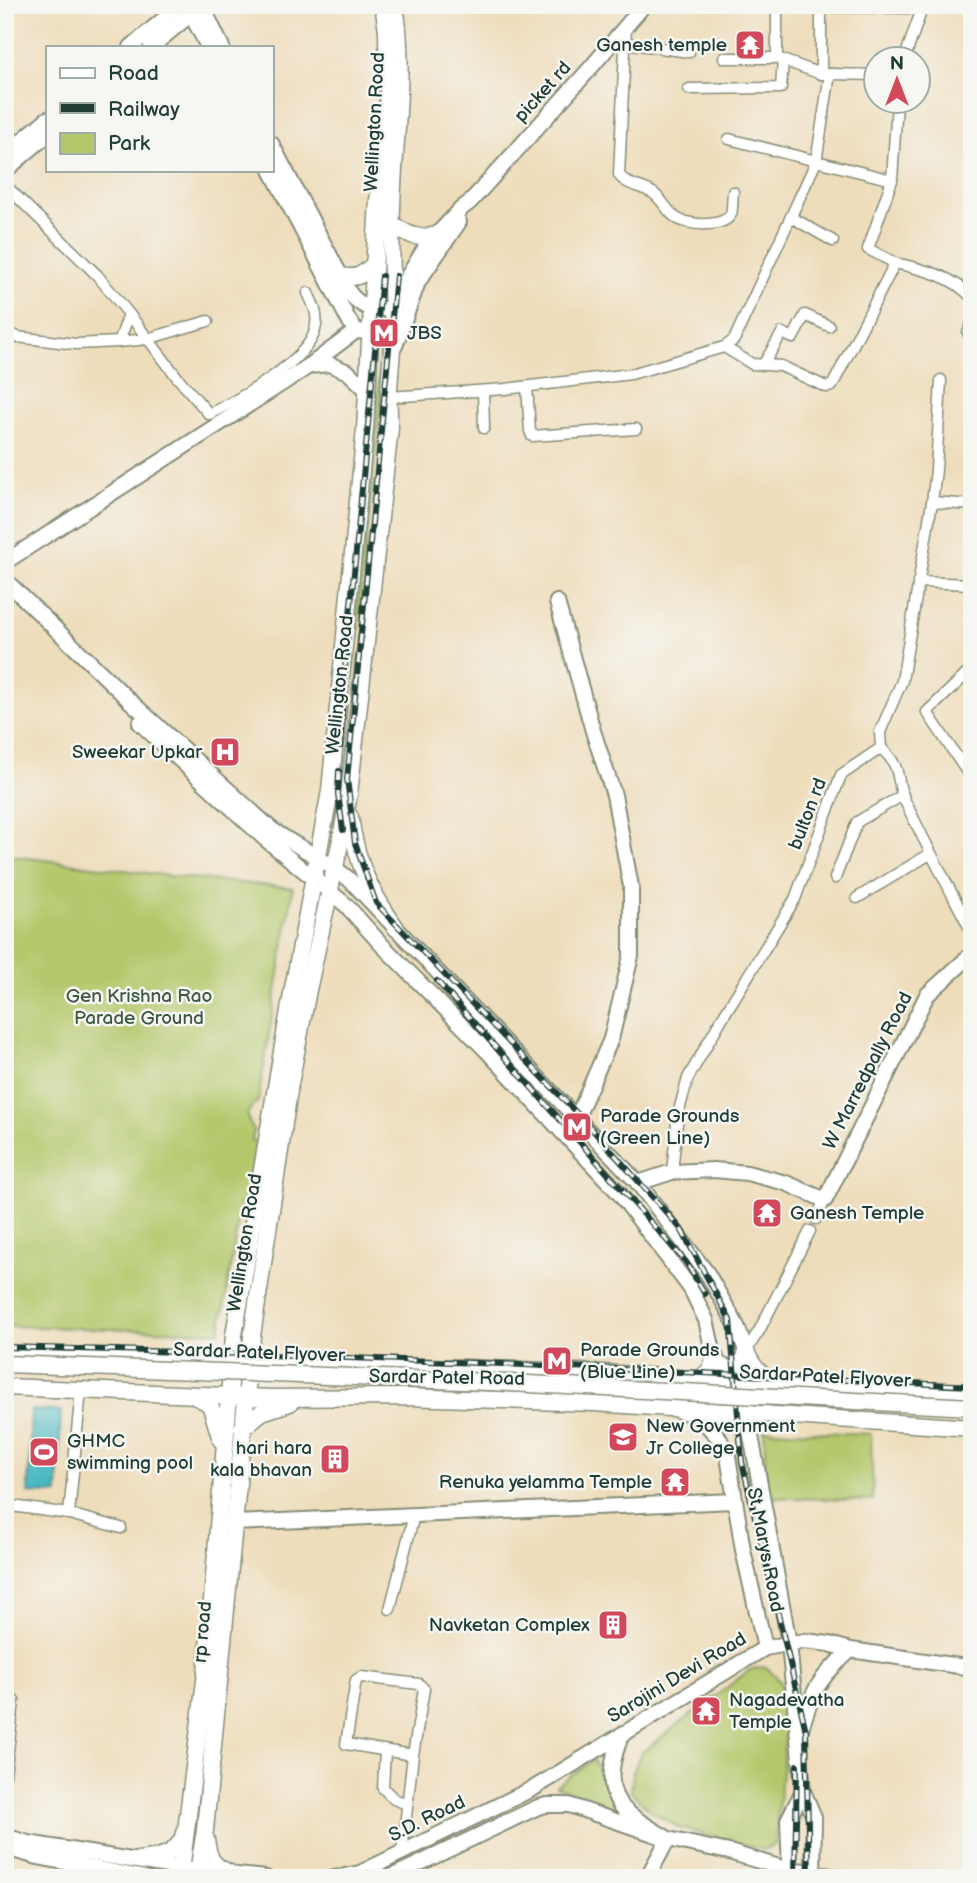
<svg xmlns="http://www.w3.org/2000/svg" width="977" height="1883" font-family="'Balsamiq Sans',sans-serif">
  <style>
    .green { fill: #b4c76a; stroke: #6a824f; stroke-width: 2 }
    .water { fill: #49b8c0; stroke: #347a7a; stroke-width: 2 }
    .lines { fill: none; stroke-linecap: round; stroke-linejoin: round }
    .street-casing { stroke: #868d78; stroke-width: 13 }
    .secondary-casing { stroke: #868d78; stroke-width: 18 }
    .primary-casing { stroke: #868d78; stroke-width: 19 }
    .street { stroke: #fff; stroke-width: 10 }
    .secondary { stroke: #fff; stroke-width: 14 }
    .primary { stroke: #fff; stroke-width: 16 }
    .rail-casing { stroke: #1f3d34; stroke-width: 6 }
    .rail { stroke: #f6f6f2; stroke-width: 3.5; stroke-dasharray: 10; stroke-linecap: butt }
    .primary-bridge-casing { stroke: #868d78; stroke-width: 19; stroke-linecap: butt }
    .primary-bridge { stroke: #fff; stroke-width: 16 }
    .labels { text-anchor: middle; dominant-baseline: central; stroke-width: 5; stroke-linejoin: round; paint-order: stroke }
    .poi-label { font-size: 19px; fill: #1f3d34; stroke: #f6f6f2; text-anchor: start }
    .street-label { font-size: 19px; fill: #1f3d34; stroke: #f6f6f2 }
    .park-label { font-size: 19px; fill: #3d593f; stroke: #f6f6f2 }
  </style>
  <rect width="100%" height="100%" fill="#f6f6f2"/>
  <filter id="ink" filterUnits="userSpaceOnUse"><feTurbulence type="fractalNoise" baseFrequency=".0143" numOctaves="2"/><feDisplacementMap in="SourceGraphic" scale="14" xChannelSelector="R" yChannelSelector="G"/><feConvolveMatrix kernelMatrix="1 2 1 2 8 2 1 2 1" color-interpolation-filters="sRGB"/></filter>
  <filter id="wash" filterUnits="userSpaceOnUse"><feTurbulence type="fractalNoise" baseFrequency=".00686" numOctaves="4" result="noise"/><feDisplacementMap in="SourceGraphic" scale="28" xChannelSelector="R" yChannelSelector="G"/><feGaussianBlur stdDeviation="1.57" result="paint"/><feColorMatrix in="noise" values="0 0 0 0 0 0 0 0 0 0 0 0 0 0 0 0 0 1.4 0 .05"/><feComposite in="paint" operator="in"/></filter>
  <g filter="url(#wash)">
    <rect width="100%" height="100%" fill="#edb"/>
    <g class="green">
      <path d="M381,348L386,349L336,845H332C347,679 368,514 381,348Z"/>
      <path d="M5,855L179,877L293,888L258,1102C245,1110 245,1118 254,1130L252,1140L257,1142L246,1203H241L220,1332L5,1326Z"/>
      <path d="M764,1430L871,1434L873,1501L766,1497Z"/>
      <path d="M766,1667L780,1681L787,1720L775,1845L764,1850L679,1828L650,1810L631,1792L633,1772L641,1753L751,1669Z"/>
      <path d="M593,1759L617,1811L556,1786Z"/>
    </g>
    <path class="water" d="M31,1410L61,1411L58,1494L28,1493Z"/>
  </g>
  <g filter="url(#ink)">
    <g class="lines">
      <g class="street-casing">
        <g id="street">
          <path d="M777,5V58L821,74"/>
          <path d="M821,7L921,8"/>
          <path d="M626,27L619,175C627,186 642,186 653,193C662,199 667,211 675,217C686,226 724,228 731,214C733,208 732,198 733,192"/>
          <path d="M625,43L689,52"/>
          <path d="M724,58H777"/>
          <path d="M904,60L923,6"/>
          <path d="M830,74L876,75"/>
          <path d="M689,89L781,88L783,60"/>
          <path d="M729,139L892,180"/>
          <path d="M5,185L97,275L129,314"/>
          <path d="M791,217L833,241"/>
          <path d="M895,263C922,269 954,276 972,298"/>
          <path d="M972,324L968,333L972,338"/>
          <path d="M5,330L17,337L5,342"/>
          <path d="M17,337L76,344L119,342L147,339L208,321"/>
          <path d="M119,342L129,314L177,377L209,414C236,401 308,361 315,330C319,316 314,306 308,293"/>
          <path d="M724,347L752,364L781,366L826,387L832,386L895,263L868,249L892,180L897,102"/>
          <path d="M763,365L782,333L793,338L805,315L829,326"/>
          <path d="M527,387L530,431L532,436L636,429"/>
          <path d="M483,391L484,428"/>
          <path d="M389,397L505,389L631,374L724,347L734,340L816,162L830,74H821V5"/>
          <path d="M932,502L972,505"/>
          <path d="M918,582L972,584"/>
          <path d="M972,669L927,712L967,772L972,770"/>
          <path d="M881,748C904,769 894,778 905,801C926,845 949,888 972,932"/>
          <path d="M835,878L857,822L903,795"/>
          <path d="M857,898L930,854"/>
          <path d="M672,1172L678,1114L688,1078L721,1020L795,899L841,775L881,748L880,732L902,681L932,502L936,470L941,380"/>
          <path d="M816,1219L825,1200"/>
          <path d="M746,1351L759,1331L810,1231"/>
          <path d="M5,1505L69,1514L121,1528"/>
          <path d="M69,1514L81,1390"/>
          <path d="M390,1609L414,1515"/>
          <path d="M970,1668L972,1651"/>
          <path d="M5,1701H14L5,1775"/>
          <path d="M385,1751L383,1788L394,1799L407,1804"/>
          <path d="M402,1852L413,1755L424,1689L419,1684L361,1677L356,1680L346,1744L413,1755"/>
          <path d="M813,1871L862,1878"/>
        </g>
      </g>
      <g class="secondary-casing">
        <g id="secondary">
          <path d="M202,5L222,47"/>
          <path d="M188,8L208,47"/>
          <path d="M131,47L180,5"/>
          <path d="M151,47L202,5"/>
          <path d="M271,143L350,294C366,311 371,309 393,309L408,276L427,245L461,209L470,202L587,72L644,5"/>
          <path d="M5,155L47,119"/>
          <path d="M271,170L348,319L356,331"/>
          <path d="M5,171L47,135"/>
          <path d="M395,346L418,282L459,222"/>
          <path d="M309,366L329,364L348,372L368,391"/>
          <path d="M5,562L309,366L356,331L393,334"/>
          <path d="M5,580L130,701L270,828C297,848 329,860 353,883L638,1183L707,1273L737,1326L746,1351L748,1383L747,1414L789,1643L803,1791L814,1817L813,1878"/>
          <path d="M557,602L593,731L614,795L631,887V956L611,1039L577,1117"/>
          <path d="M140,723L263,837L346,905L381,944L487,1051L620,1194L691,1289L706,1320L716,1365"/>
          <path d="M638,1183L672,1172L714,1170L747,1173L786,1183L825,1200L927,995L972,954"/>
          <path d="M715,1359C727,1373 737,1369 746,1355"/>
          <path d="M679,1411L688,1413L705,1423L719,1438L728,1456L743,1550L765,1648"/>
          <path d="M234,1523L734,1501"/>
          <path d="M801,1729C813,1689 819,1678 851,1650"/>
          <path d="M622,1734C612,1758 603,1790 626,1811C638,1822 654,1830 668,1839L647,1878"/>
          <path d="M5,1836L28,1843L198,1871L266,1878"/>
          <path d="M5,1848L38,1857L145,1878"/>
          <path d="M790,1876L788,1820L803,1791"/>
          <path d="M334,1878L360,1873L534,1788L765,1648L805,1641L829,1644L851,1650L972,1668"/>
          <path d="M389,1878L538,1807L547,1805H569L668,1839L729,1852L789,1870L813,1871"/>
        </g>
      </g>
      <g class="primary-casing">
        <g id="primary">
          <path d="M392,224C408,235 417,240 437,235"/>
          <path d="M339,276C357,279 362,276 374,264"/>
          <path d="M350,817C357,865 369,889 396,928"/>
          <path d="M746,1351C752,1367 761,1376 776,1383"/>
          <path d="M5,1354L249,1363L465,1368L604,1373L788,1386L972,1392"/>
          <path d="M702,1382L698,1380C708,1373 713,1368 715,1356"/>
          <path d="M5,1387L273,1398L403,1397L594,1403L972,1428"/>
          <path d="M192,1395L207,1402L211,1407L221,1440"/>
          <path d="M242,1428L262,1412L290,1403"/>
          <path d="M206,1839C209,1862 213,1866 234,1875"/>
          <path d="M138,1860C158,1858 176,1856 184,1835"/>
          <path d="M180,1878L206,1673L234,1335L289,1010L330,791L365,429L378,201L388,103L387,30L383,5"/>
          <path d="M197,1878L205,1830L252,1336L290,1084L308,990L340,844L349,794L390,428C386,396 392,363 393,332C393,291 390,249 392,208C394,140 406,73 395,5"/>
        </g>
      </g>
      <use href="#street" class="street"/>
      <use href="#secondary" class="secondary"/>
      <use href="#primary" class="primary"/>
      <g class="rail-casing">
        <g id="rail">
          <path d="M396,276L347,779L355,843L376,903L590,1127L681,1229L730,1320L742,1462L806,1731L809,1878"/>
          <path d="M340,746L345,668L382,276"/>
          <path d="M339,771L338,794L343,830"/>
          <path d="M437,981L686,1262L705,1294"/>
          <path d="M5,1347C328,1355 650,1370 972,1386"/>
          <path d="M795,1878L797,1765"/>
        </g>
      </g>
      <use href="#rail" class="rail"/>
      <g class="primary-bridge-casing">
        <path id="primary-bridge" d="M5,1364L490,1382L972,1407"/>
      </g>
      <use href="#primary-bridge" class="primary-bridge"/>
    </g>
  </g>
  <defs>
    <g id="temple-square" transform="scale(1.575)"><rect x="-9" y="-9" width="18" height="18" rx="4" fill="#d1495b" stroke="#f6f6f2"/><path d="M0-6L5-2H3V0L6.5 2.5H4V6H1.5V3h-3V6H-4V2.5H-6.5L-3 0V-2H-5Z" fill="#fff"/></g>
    <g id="metro-square" transform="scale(1.575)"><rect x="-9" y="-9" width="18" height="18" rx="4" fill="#d1495b" stroke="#f6f6f2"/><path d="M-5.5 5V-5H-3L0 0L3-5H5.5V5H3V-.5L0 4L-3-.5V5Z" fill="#fff"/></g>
    <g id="hospital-square" transform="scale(1.575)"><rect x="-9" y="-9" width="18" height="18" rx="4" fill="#d1495b" stroke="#f6f6f2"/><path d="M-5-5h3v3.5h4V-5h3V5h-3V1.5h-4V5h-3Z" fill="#fff"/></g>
    <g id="university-square" transform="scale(1.575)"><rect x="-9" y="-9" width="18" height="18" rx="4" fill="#d1495b" stroke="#f6f6f2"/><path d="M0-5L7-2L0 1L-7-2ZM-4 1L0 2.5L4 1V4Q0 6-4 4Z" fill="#fff"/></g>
    <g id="stadium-square" transform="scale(1.575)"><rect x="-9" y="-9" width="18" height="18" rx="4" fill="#d1495b" stroke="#f6f6f2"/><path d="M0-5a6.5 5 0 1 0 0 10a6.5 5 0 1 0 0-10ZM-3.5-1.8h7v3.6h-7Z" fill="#fff"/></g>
    <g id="building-square" transform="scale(1.575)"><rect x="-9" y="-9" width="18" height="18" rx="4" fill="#d1495b" stroke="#f6f6f2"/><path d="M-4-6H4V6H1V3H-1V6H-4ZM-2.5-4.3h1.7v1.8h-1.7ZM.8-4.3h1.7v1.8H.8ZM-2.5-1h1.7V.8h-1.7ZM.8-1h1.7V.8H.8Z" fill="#fff"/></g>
  </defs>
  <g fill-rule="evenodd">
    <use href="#temple-square" x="750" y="45"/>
    <use href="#metro-square" x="384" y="333"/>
    <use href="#hospital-square" x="225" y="752"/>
    <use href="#metro-square" x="577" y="1127"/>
    <use href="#temple-square" x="767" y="1213"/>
    <use href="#metro-square" x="557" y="1361"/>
    <use href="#university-square" x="623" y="1437"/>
    <use href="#stadium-square" x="44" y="1452"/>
    <use href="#building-square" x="335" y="1459"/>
    <use href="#temple-square" x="675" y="1482"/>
    <use href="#building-square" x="613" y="1625"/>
    <use href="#temple-square" x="706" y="1711"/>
  </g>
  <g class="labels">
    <g class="poi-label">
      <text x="727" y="45" text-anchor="end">Ganesh temple</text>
      <text x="407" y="333">JBS</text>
      <text x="202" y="752" text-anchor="end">Sweekar Upkar</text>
      <text x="600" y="1116">Parade Grounds<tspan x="600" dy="22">(Green Line)</tspan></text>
      <text x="790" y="1213">Ganesh Temple</text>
      <text x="580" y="1350">Parade Grounds<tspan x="580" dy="22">(Blue Line)</tspan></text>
      <text x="646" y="1426">New Government<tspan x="646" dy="22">Jr College</tspan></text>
      <text x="67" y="1441">GHMC<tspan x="67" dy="22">swimming pool</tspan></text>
      <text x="312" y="1448" text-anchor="end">hari hara<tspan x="312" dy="22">kala bhavan</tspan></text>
      <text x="652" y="1482" text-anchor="end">Renuka yelamma Temple</text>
      <text x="590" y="1625" text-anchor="end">Navketan Complex</text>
      <text x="729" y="1700">Nagadevatha<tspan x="729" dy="22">Temple</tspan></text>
    </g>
    <g class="street-label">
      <text transform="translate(543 92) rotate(-48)">picket rd</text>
      <text transform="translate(375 122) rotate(-87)">Wellington Road</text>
      <text transform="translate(340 685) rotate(-84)">Wellington Road</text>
      <text transform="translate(808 814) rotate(-69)">bulton rd</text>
      <text transform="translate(868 1071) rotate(-63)">W Marredpally Road</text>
      <text transform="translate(245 1243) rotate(-81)">Wellington Road</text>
      <text transform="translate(259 1353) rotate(2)">Sardar Patel Flyover</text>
      <text transform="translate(825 1377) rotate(3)">Sardar Patel Flyover</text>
      <text transform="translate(447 1378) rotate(1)">Sardar Patel Road</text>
      <text transform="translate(765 1550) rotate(79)">St Marys Road</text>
      <text transform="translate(203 1632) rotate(-85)">rp road</text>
      <text transform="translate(677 1678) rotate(-31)">Sarojini Devi Road</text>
      <text transform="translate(427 1819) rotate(-26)">S.D. Road</text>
    </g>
    <g class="park-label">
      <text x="139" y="996">Gen Krishna Rao<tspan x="139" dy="22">Parade Ground</tspan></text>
    </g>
  </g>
  <rect width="977" height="1883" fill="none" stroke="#f6f6f2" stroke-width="28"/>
  <rect x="46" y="46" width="228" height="126" fill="#f6f6f2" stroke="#a0aca6" stroke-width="2"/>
  <rect x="60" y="68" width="35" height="10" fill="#ffffff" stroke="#a0aca6" stroke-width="2"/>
  <text x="108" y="80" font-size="21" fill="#1f3d34">Road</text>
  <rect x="60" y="103" width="35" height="10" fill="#1f3d34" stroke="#a0aca6" stroke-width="2"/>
  <text x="108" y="116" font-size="21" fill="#1f3d34">Railway</text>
  <rect x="60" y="133" width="35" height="21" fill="#b4c76a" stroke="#a0aca6" stroke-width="2"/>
  <text x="108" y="150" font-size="21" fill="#1f3d34">Park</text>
  <g transform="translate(897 80)"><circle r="33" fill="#f6f6f2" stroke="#a0aca6" stroke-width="2"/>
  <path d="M0-5L12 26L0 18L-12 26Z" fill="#d1495b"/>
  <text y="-10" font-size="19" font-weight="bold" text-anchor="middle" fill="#1f3d34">N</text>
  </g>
</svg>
